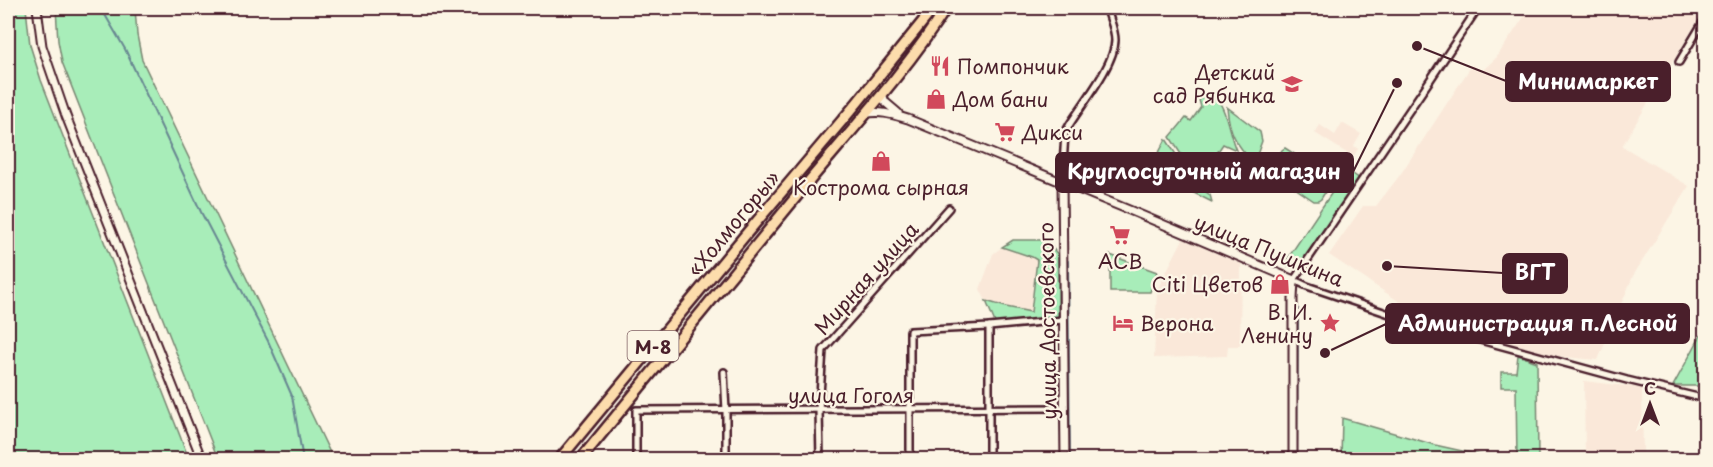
<svg xmlns="http://www.w3.org/2000/svg" width="1713" height="467" font-family="'Playpen Sans',sans-serif">
  <style>
    .built { fill: #fae8d9 }
    .green { fill: #a8edb9; stroke: #798672; stroke-width: 1.5 }
    .lines { fill: none; stroke-linecap: round; stroke-linejoin: round }
    .stream { stroke: #688791; stroke-width: 2 }
    .minor-casing { stroke: #4a1f2b; stroke-width: 10 }
    .tertiary-casing { stroke: #4a1f2b; stroke-width: 11 }
    .trunk-casing { stroke: #4a1f2b; stroke-width: 14 }
    .minor { stroke: #fcf5e5; stroke-width: 5 }
    .tertiary { stroke: #fcf5e5; stroke-width: 7 }
    .trunk { stroke: #fcdcac; stroke-width: 9 }
    .labels { text-anchor: middle; dominant-baseline: central; stroke-width: 4.5; stroke-linejoin: round; paint-order: stroke }
    .shield { fill: #fcf5e5; stroke: #7f5f63; stroke-width: 1.5 }
    .shield-label { font-size: 18px; font-weight: bold; fill: #4a1f2b }
    .poi-label { font-size: 20px; fill: #4a1f2b; stroke: #fcf5e5; text-anchor: start }
    .street-label { font-size: 20px; fill: #4a1f2b; stroke: #fcf5e5 }
    .leader { fill: none; stroke: #4a1f2b; stroke-width: 2 }
    .callout-dot { fill: #4a1f2b; stroke: #fcf5e5; stroke-width: 2 }
    .callout { fill: #4a1f2b; stroke: #4a1f2b; stroke-width: 2 }
    .callout-label { font-size: 21px; text-anchor: middle; font-weight: bold; fill: #fff }
  </style>
  <rect width="100%" height="100%" fill="#fcf5e5"/>
  <filter id="ink" filterUnits="userSpaceOnUse"><feTurbulence type="fractalNoise" baseFrequency=".0167" numOctaves="2"/><feDisplacementMap in="SourceGraphic" scale="12" xChannelSelector="R" yChannelSelector="G"/><feConvolveMatrix kernelMatrix="1 2 1 2 8 2 1 2 1" color-interpolation-filters="sRGB"/></filter>
  <g filter="url(#ink)">
    <g class="built">
      <path d="M1530,8H1705L1622,146L1689,186L1633,276L1598,360L1553,356L1421,316L1329,255L1363,206H1376L1400,175L1472,65L1482,71L1496,58Z"/>
      <path d="M1342,123L1361,134L1354,146L1358,149L1353,157L1315,133L1320,125L1335,135Z"/>
      <path d="M1183,239L1241,264L1240,346H1228L1227,356L1154,358L1157,290Z"/>
      <path d="M1002,247L1032,257L1037,260L1030,312L1006,307L986,301L980,289L993,254Z"/>
      <path d="M1584,381L1642,388L1643,459H1585Z"/>
    </g>
    <g class="green">
      <path d="M8,8H26L30,45L41,80L189,459H8Z"/>
      <path d="M56,8H135L137,35L142,60L333,459H218L62,62L58,41Z"/>
      <path d="M1204,95C1208,96 1214,97 1217,100C1226,107 1230,138 1236,150L1223,144L1198,181L1170,137L1186,118L1191,121L1201,107L1199,100Z"/>
      <path d="M1227,107L1260,132L1262,141L1254,163C1236,145 1229,132 1227,107Z"/>
      <path d="M1166,139L1195,184L1210,195L1212,202L1154,173L1152,166Z"/>
      <path d="M1285,148L1330,177L1332,181L1321,199L1318,201H1314L1273,173L1270,169L1282,150Z"/>
      <path d="M1347,170L1360,179L1301,263L1288,266L1284,264Z"/>
      <path d="M1013,240H1046L1059,256L1058,317L996,325L986,301L1006,307L1031,312L1037,260L1032,257L1002,247Z"/>
      <path d="M1110,255L1157,272L1150,292H1110Z"/>
      <path d="M1705,328V386H1673Z"/>
      <path d="M1518,355L1537,362L1538,459H1517L1516,387H1501V372H1516Z"/>
      <path d="M1342,418L1435,445L1489,457L1490,459H1341Z"/>
    </g>
    <g class="lines">
      <g class="stream">
        <path d="M101,8L125,49L201,212L268,341L292,396L303,460"/>
        <path d="M1068,261L1070,460"/>
        <path d="M1297,460L1298,307"/>
      </g>
      <g class="minor-casing">
        <g id="minor">
          <path d="M1478,8L1428,83L1294,280L1307,286L1410,321L1627,380L1706,399"/>
          <path d="M1679,62L1706,17"/>
          <path d="M1062,182L1065,133L1070,124C1083,103 1115,64 1115,40C1115,29 1109,18 1107,8"/>
          <path d="M724,372L726,411V460"/>
          <path d="M636,460V410L1065,408"/>
          <path d="M820,460L819,410L823,350L949,208"/>
          <path d="M910,460V331L989,327L1063,320"/>
          <path d="M989,460V327"/>
        </g>
      </g>
      <g class="tertiary-casing">
        <g id="tertiary">
          <path d="M37,8L42,46L66,116L202,460"/>
          <path d="M882,94L885,102L898,113"/>
          <path d="M865,114C880,110 894,115 908,119L1134,212L1294,280L1293,299V460"/>
          <path d="M1062,182L1065,460"/>
        </g>
      </g>
      <g class="trunk-casing">
        <g id="trunk">
          <path d="M559,460L747,233L857,103L929,14L932,8"/>
          <path d="M580,460C655,368 730,277 805,186C853,128 906,71 946,8"/>
        </g>
      </g>
      <use href="#minor" class="minor"/>
      <use href="#tertiary" class="tertiary"/>
      <use href="#trunk" class="trunk"/>
    </g>
  </g>
  <defs>
    <g id="restaurant-bare" transform="scale(1.62)"><path d="M-5-6h1v4h1v-4h1v4h1v-4h1v5L-1.5 .5V6h-2V.5L-5-1ZM5-6V6H3V1.5H1.5Q1.5-4 5-6Z" fill="#d1495b" stroke="#fcf5e5" stroke-width="2.5" paint-order="stroke"/></g>
    <g id="school-bare" transform="scale(1.62)"><path d="M0-5L7-2L0 1L-7-2ZM-4 1L0 2.5L4 1V4Q0 6-4 4Z" fill="#d1495b" stroke="#fcf5e5" stroke-width="2.5" paint-order="stroke"/></g>
    <g id="shop-bare" transform="scale(1.62)"><path d="M-5-2.5h2.3a2.7 3.5 0 0 1 5.4 0H5L5.5 6h-11ZM-1.5-2.5h3a1.5 2.3 0 0 0-3 0Z" fill="#d1495b" stroke="#fcf5e5" stroke-width="2.5" paint-order="stroke"/></g>
    <g id="supermarket-bare" transform="scale(1.62)"><path d="M-6-5.5h2.5l.6 2H6L4.5 2H-2.5L-4.4-4H-6ZM-1.5 3.2a1.3 1.3 0 1 0 .1 0ZM3 3.2a1.3 1.3 0 1 0 .1 0Z" fill="#d1495b" stroke="#fcf5e5" stroke-width="2.5" paint-order="stroke"/></g>
    <g id="hotel-bare" transform="scale(1.62)"><path d="M-6-4.5h1.5V1H6V5H4.5V3h-9V5H-6ZM-4 0a1.8 1.8 0 1 1 3.6 0ZM.5 0V-2.5h3Q6-2.5 6 0Z" fill="#d1495b" stroke="#fcf5e5" stroke-width="2.5" paint-order="stroke"/></g>
    <g id="sight-bare" transform="scale(1.62)"><path d="M0-6L1.8-2.2L6-1.7L2.9 1.2L3.7 5.4L0 3.3L-3.7 5.4L-2.9 1.2L-6-1.7L-1.8-2.2Z" fill="#d1495b" stroke="#fcf5e5" stroke-width="2.5" paint-order="stroke"/></g>
  </defs>
  <g fill-rule="evenodd">
    <use href="#restaurant-bare" x="940" y="66"/>
    <use href="#school-bare" x="1292" y="84"/>
    <use href="#shop-bare" x="936" y="99"/>
    <use href="#supermarket-bare" x="1005" y="132"/>
    <use href="#shop-bare" x="881" y="161"/>
    <use href="#supermarket-bare" x="1120" y="235"/>
    <use href="#shop-bare" x="1280" y="284"/>
    <use href="#hotel-bare" x="1123" y="323"/>
    <use href="#sight-bare" x="1330" y="323"/>
  </g>
  <g class="labels">
    <rect class="shield" x="627.5" y="331" width="51" height="30" rx="4.5"/>
    <g class="shield-label">
      <text x="653" y="346">М-8</text>
    </g>
    <g class="poi-label">
      <text x="957" y="66">Помпончик</text>
      <text x="1275" y="72" text-anchor="end">Детский<tspan x="1275" dy="23">сад Рябинка</tspan></text>
      <text x="953" y="99">Дом бани</text>
      <text x="1022" y="132">Дикси</text>
      <text x="881" y="187" text-anchor="middle">Кострома сырная</text>
      <text x="1120" y="261" text-anchor="middle">АСВ</text>
      <text x="1263" y="284" text-anchor="end">Citi Цветов</text>
      <text x="1313" y="312" text-anchor="end">В. И.<tspan x="1313" dy="23">Ленину</tspan></text>
      <text x="1140" y="323">Верона</text>
    </g>
    <g class="street-label">
      <text transform="translate(733 223) rotate(-50)">«Холмогоры»</text>
      <text transform="translate(1269 250) rotate(22)">улица Пушкина</text>
      <text transform="translate(866 278) rotate(-48)">Мирная улица</text>
      <text transform="translate(1047 321) rotate(-91)">улица Достоевского</text>
      <text x="851" y="395">улица Гоголя</text>
    </g>
  </g>
  <path class="leader" d="M1417 46L1506 81M1397 83L1353 172M1387 266L1503 273M1325 353L1386 324"/>
  <g class="callout-dot">
    <circle cx="1417" cy="46" r="6"/>
    <circle cx="1397" cy="83" r="6"/>
    <circle cx="1387" cy="266" r="6"/>
    <circle cx="1325" cy="353" r="6"/>
  </g>
  <g class="callout">
    <rect x="1506" y="62" width="164" height="39" rx="6"/>
    <rect x="1056" y="153" width="297" height="39" rx="6"/>
    <rect x="1503" y="254" width="64" height="39" rx="6"/>
    <rect x="1386" y="304" width="303" height="39" rx="6"/>
  </g>
  <g class="callout-label">
    <text x="1588" y="89">Минимаркет</text>
    <text x="1204" y="179">Круглосуточный магазин</text>
    <text x="1535" y="280">ВГТ</text>
    <text x="1538" y="331">Администрация п.Лесной</text>
  </g>
  <rect width="1713" height="467" fill="none" stroke="#fcf5e5" stroke-width="30"/>
  <rect x="15" y="15" width="1683" height="437" fill="none" stroke="#4a1f2b" stroke-width="2" filter="url(#ink)"/>
  <g transform="translate(1650 404)" stroke="#fcf5e5" stroke-width="4.5" paint-order="stroke">
  <path d="M0-4.5L10 22L0 15L-10 22Z" fill="#4a1f2b"/>
  <text y="-9" font-size="16" font-weight="bold" text-anchor="middle" fill="#4a1f2b">С</text>
  </g>
</svg>
